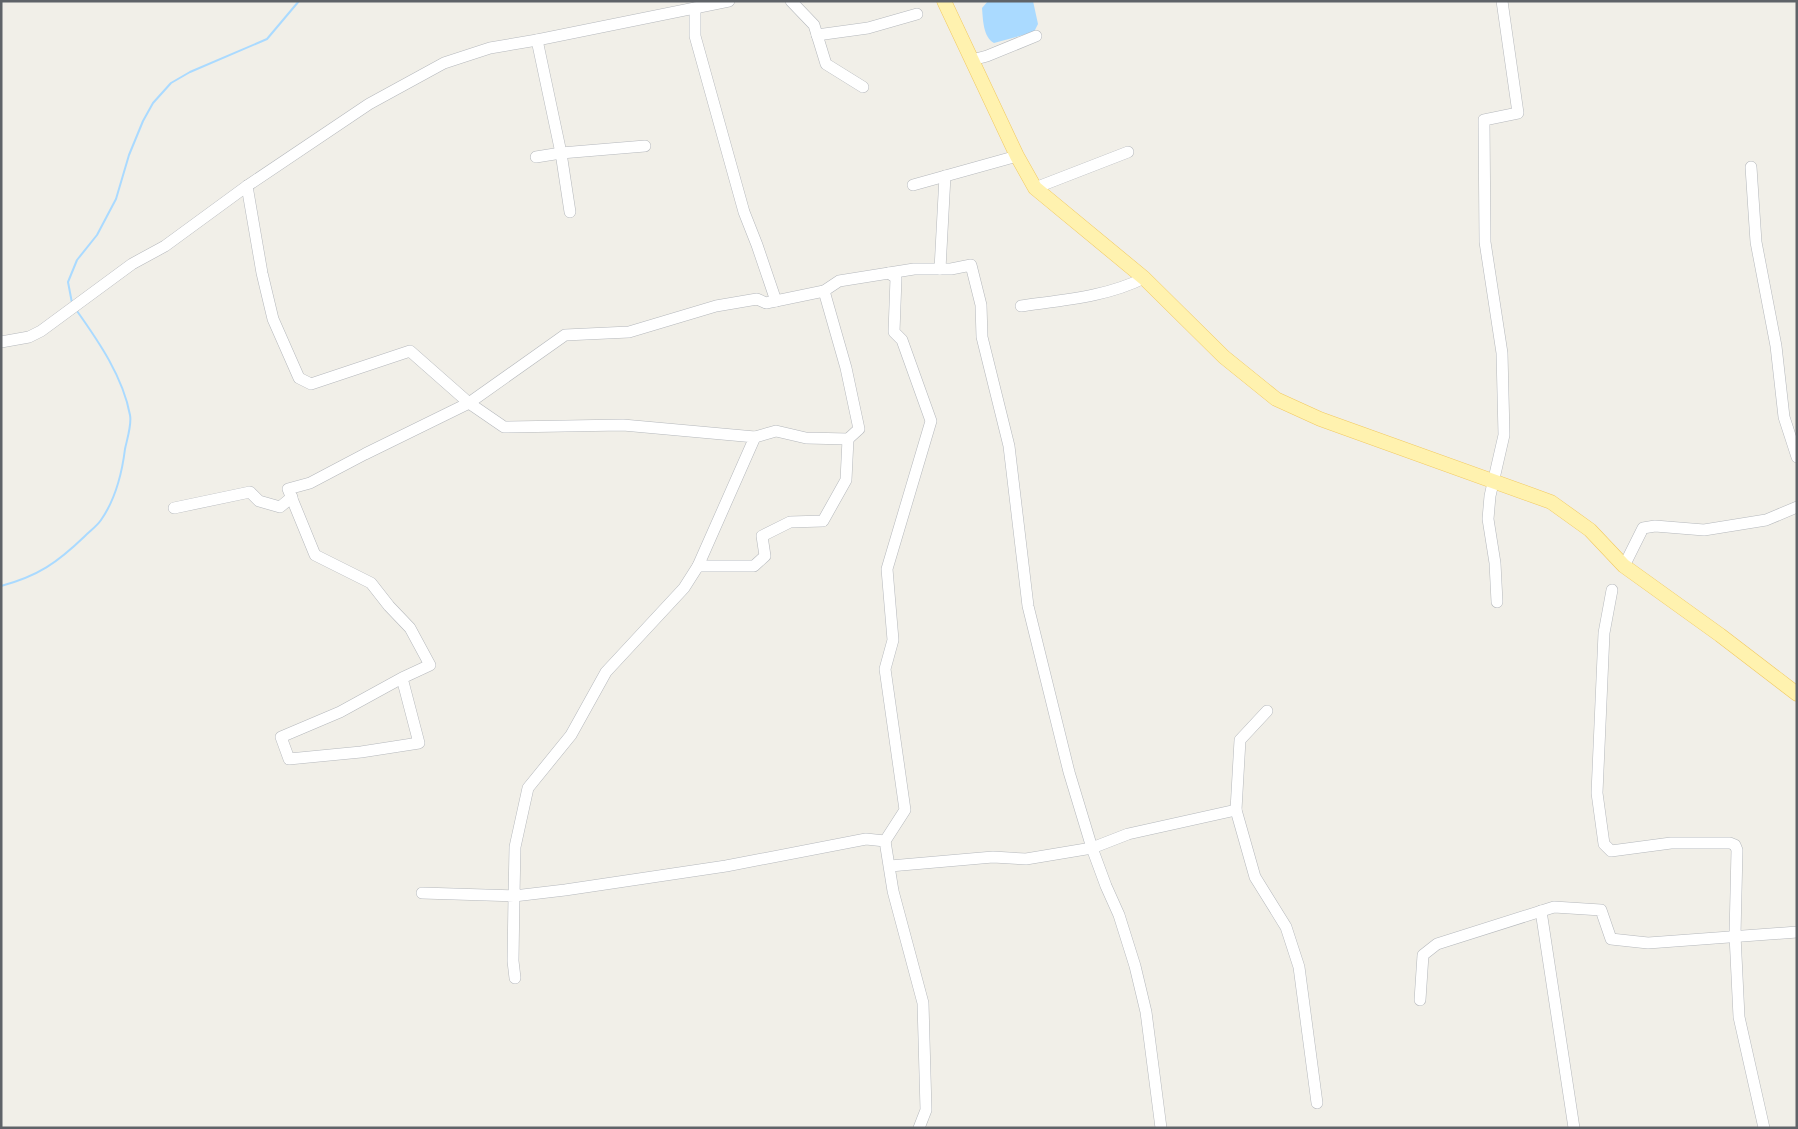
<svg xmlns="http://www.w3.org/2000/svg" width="1798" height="1129" font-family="'Noto Sans',sans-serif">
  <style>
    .water { fill: #aadaff }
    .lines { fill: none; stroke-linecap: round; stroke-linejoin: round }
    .stream { stroke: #aadaff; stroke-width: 2 }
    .minor-casing { stroke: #b5b8bc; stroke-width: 12 }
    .major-casing { stroke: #f2c960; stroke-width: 15 }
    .minor { stroke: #fff; stroke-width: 11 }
    .major { stroke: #fff2af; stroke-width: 14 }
  </style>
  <rect width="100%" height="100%" fill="#f1efe8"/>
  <path class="water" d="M988,1H1033L1038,24L1034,32L994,43C983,37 983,19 982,8Z"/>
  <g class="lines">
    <g class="stream">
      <path d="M72,303L68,282L77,260L97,235L116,199L129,155L143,121L153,103L171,83L190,72L267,39L299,1"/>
      <path d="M1,586C38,576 57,563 85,536C90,531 97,526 101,520C115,500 122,473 125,449C127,439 132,425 130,415C123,377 99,342 77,311"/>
    </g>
    <g class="minor-casing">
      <g id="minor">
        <path d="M791,1L814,25L826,64L863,87"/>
        <path d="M695,8V36L744,212L757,245L776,301"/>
        <path d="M817,35L868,28L917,14"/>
        <path d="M537,40L561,153L570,212"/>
        <path d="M972,60L987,56L1036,36"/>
        <path d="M536,157L561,153L645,146"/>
        <path d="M1751,167L1756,242L1776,346L1784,417L1797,457"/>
        <path d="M913,185L1017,156"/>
        <path d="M247,186L262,273L273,319L299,378L311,384L410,351L469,403L565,335L629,332L716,306L757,299L766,303L824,291L839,281L914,269H951L971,265L981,305L982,337L1009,446L1028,606L1069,772L1092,848L1106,886L1119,915L1135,966L1146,1012L1161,1128"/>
        <path d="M1035,188L1128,152"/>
        <path d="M940,269L945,176"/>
        <path d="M1021,306C1063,300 1106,297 1144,278"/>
        <path d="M1,342L29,337L41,331L132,264L165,246L247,186L369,104L444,63L490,48L537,40L729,1"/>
        <path d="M755,437L776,431L806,438L848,439L859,429L846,368L824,291"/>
        <path d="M174,508L250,492L259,501L280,507L292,497"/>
        <path d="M698,566H754L765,556L762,536L790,522L823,521L846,480L848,439"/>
        <path d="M1624,566L1643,528L1655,526L1704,530L1766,520L1797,507"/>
        <path d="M1612,590L1604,633L1597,793L1604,844L1611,851L1671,843H1730L1735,845L1737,850L1735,935L1739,1017L1764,1128"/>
        <path d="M1497,602L1495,563L1488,519L1490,496L1504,435L1502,353L1485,242L1484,120L1518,113L1502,1"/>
        <path d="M402,678L419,743L361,752L289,759L281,737L340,712L402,678L430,665L410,628L389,606L371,583L315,555L288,489L310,483L365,454L469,403L504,427L623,425L755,437L698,566L684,588L606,672L571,735L528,788L515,847L514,896L565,890L726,866L866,839L885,841L893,891L923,1003L926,1110L919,1128"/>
        <path d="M1236,810L1240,740L1267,711"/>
        <path d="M885,841L905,810L885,669L893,640L887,569L931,421L902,340L894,332L896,278L889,273"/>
        <path d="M890,866L993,857L1026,859L1092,848L1128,834L1236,810L1255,877L1286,927L1299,967L1317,1103"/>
        <path d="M422,893L514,896L513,961L515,978"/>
        <path d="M1541,911L1574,1128"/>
        <path d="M1420,1000L1423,955L1437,944L1554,907L1601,910L1611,939L1648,943L1797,932"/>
      </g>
    </g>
    <g class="major-casing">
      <path id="major" d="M944,1L1017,156L1035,188L1144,278L1224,357L1276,399L1320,419L1551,502L1590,530L1624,566L1720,635L1797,694"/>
    </g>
    <use href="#minor" class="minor"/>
    <use href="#major" class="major"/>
  </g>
  <rect width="1798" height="1129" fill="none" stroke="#5f6368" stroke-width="5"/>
</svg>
